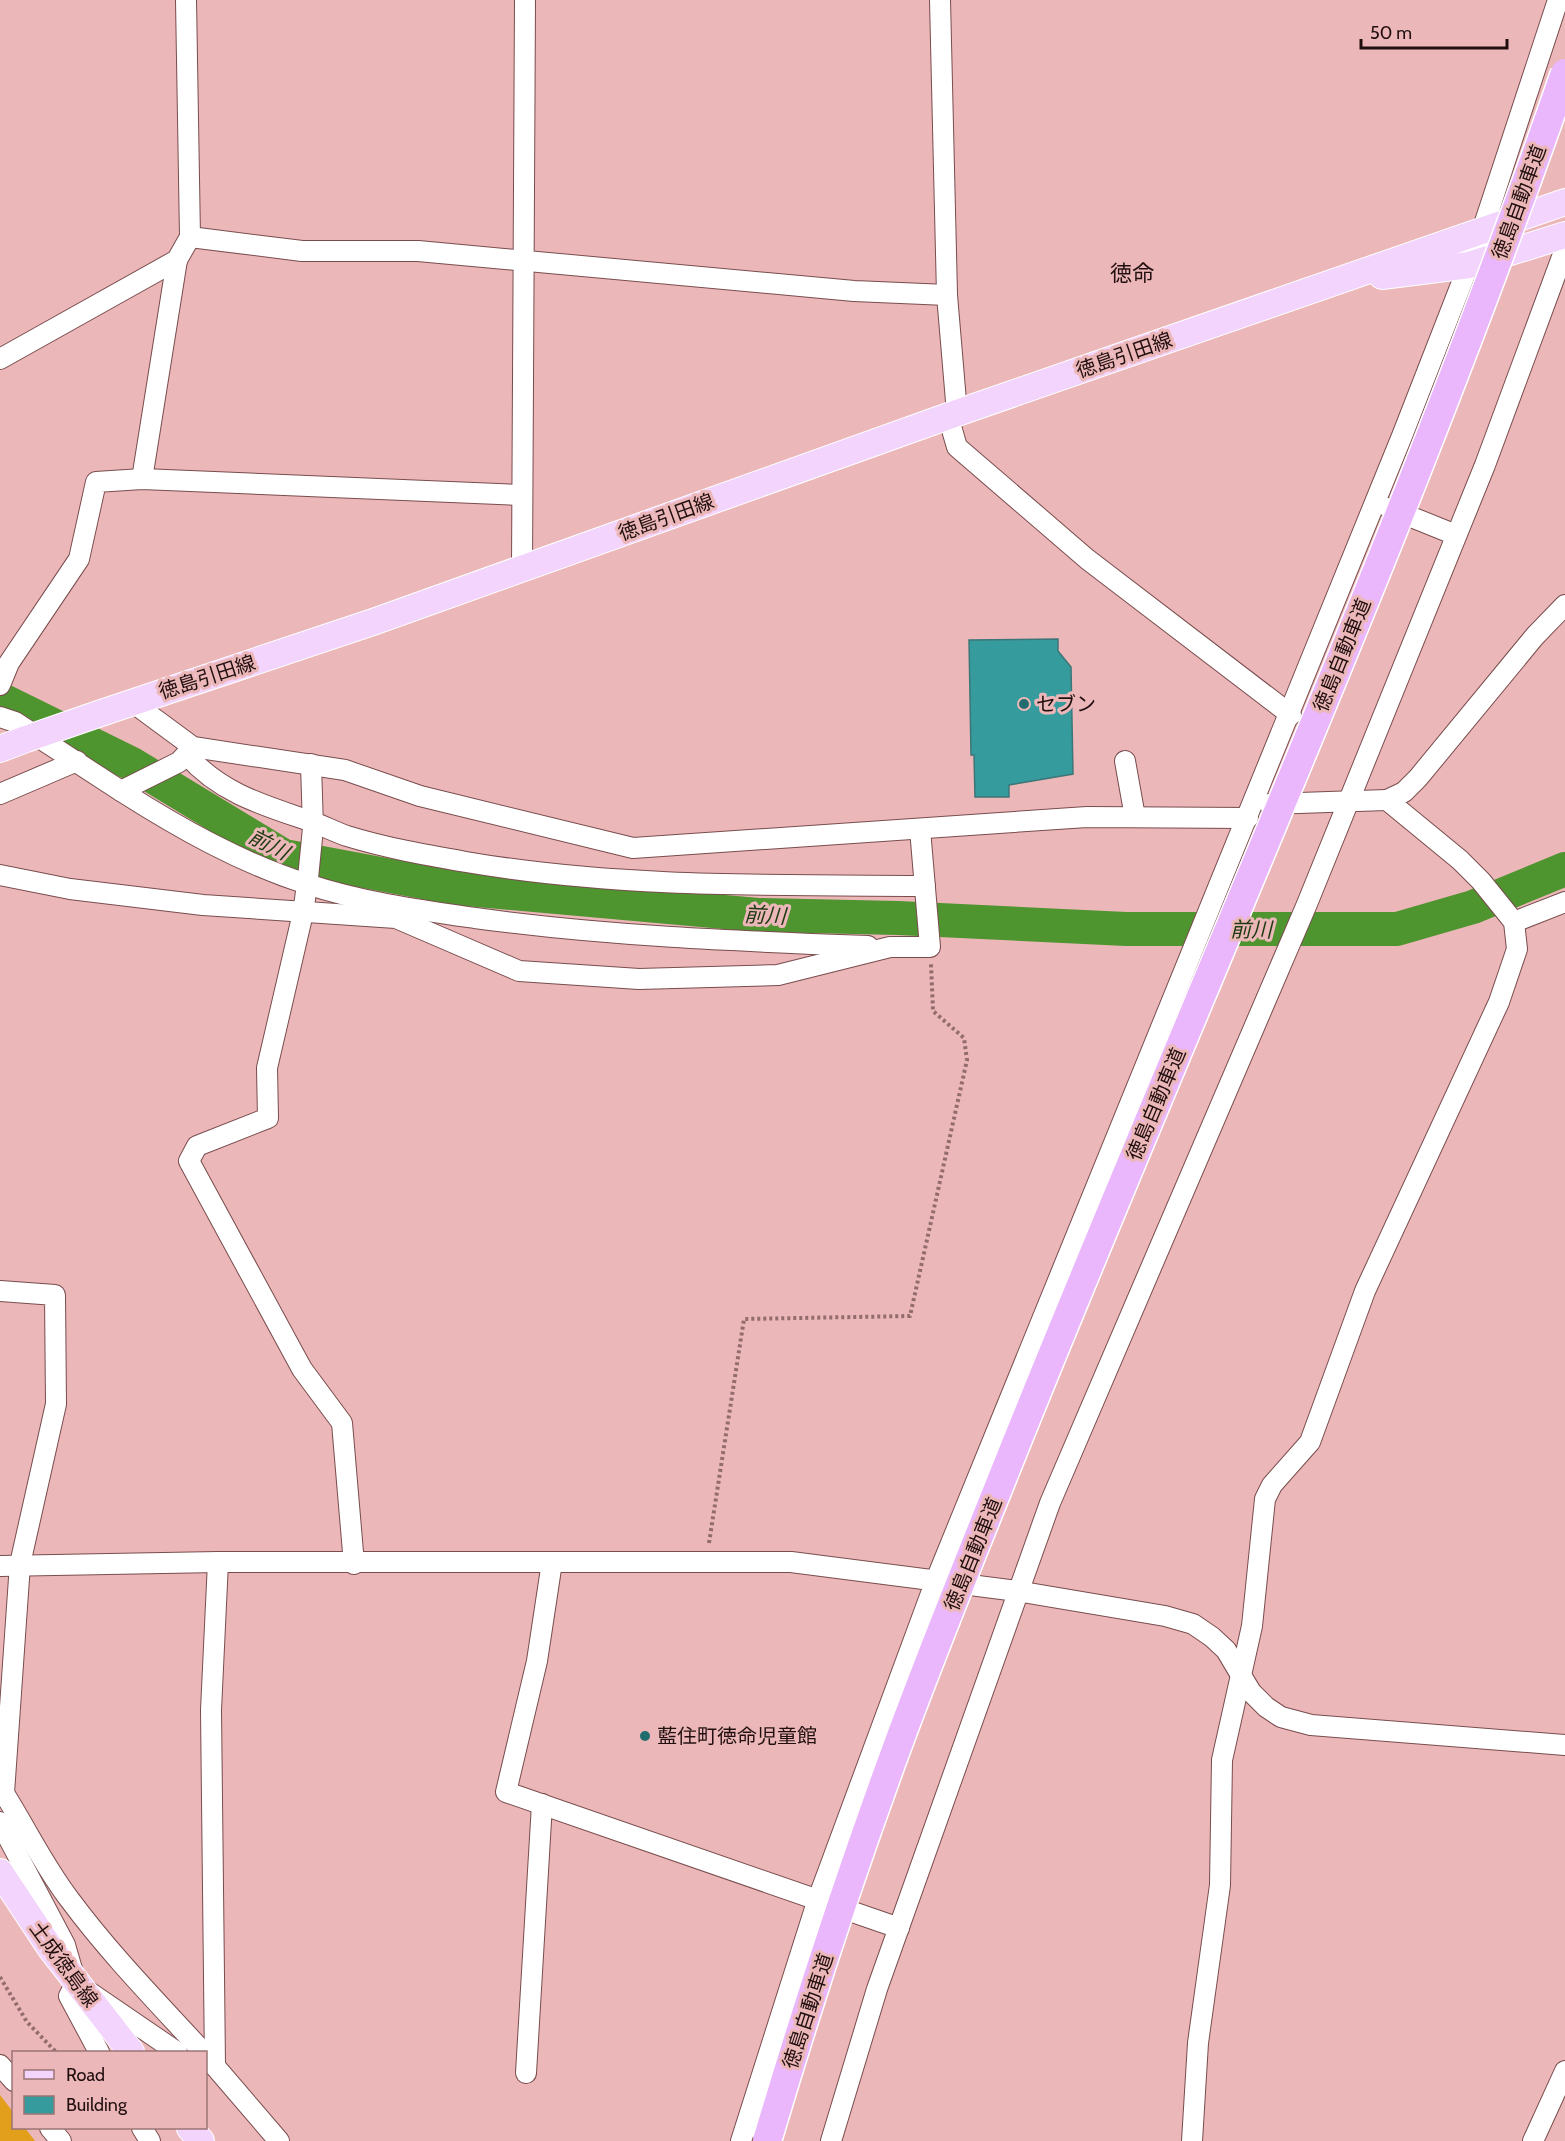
<svg xmlns="http://www.w3.org/2000/svg" width="1565" height="2141" font-family="Cabin,'Noto Sans JP',sans-serif">
  <style>
    .green { fill: #e19f1c }
    .lines { fill: none; stroke-linecap: round; stroke-linejoin: round }
    .river { stroke: #4e942f; stroke-width: 34 }
    .building { fill: #369b9d; stroke: #3d7678; stroke-width: 1.5 }
    .minor-casing { stroke: #794d4e; stroke-width: 22 }
    .major-casing { stroke: #fff; stroke-width: 28 }
    .path { stroke: #936d6e; stroke-width: 4; stroke-dasharray: 3 3; stroke-linecap: butt }
    .minor { stroke: #fff; stroke-width: 20 }
    .major { stroke: #f3d4fd; stroke-width: 26 }
    .major-bridge-casing { stroke: #fff; stroke-width: 28; stroke-linecap: butt }
    .highway-bridge-casing { stroke: #fff; stroke-width: 31; stroke-linecap: butt }
    .major-bridge { stroke: #f3d4fd; stroke-width: 26 }
    .highway-bridge { stroke: #ebb7fc; stroke-width: 28 }
    .poi-dot { fill: #216d6e; stroke: #ecb7b8; stroke-width: 2 }
    .labels { text-anchor: middle; dominant-baseline: central; stroke-width: 6; stroke-linejoin: round; paint-order: stroke }
    .street-label { font-size: 20px; fill: #210f10; stroke: #ecb7b8 }
    .poi-label { font-size: 20px; fill: #210f10; stroke: #ecb7b8; text-anchor: start }
    .water-label { font-size: 21px; font-style: italic; fill: #1e3a12; stroke: #ecb7b8 }
    .quarter-label { font-size: 22px; fill: #210f10; stroke: #ecb7b8 }
  </style>
  <rect width="100%" height="100%" fill="#ecb7b8"/>
  <path class="green" d="M0,2095L13,2112L14,2128H25L35,2141H0Z"/>
  <g class="lines">
    <path class="river" d="M0,699L132,764L284,856L455,888L758,915L898,918L1126,929H1397L1473,907L1565,869"/>
  </g>
  <path class="building" d="M1058,639V651L1071,667L1073,774L1009,785V797H975L974,755H971L969,640Z"/>
  <g class="lines">
    <g class="minor-casing">
      <g id="minor">
        <path d="M940,0L947,295L957,413"/>
        <path d="M190,237L302,251H418L854,291L947,295"/>
        <path d="M0,359L177,260L190,237L186,0"/>
        <path d="M948,416L957,447L1087,559L1291,715"/>
        <path d="M142,479L177,260"/>
        <path d="M1389,508L1456,535"/>
        <path d="M522,569L525,0"/>
        <path d="M0,685L9,663L79,559L96,482L142,479L522,495"/>
        <path d="M132,702L193,747L345,770L420,796L633,848L1087,817L1248,818"/>
        <path d="M0,717L15,722L121,791L179,762L193,747"/>
        <path d="M187,755C221,794 266,806 313,822C324,826 335,832 347,836C386,848 426,855 466,862C618,888 771,885 925,886"/>
        <path d="M1125,761L1135,817"/>
        <path d="M311,764L313,828L308,878L303,913L267,1068L268,1118L197,1146L189,1161L302,1369L342,1423L354,1564"/>
        <path d="M121,791C179,828 241,863 307,884C361,902 419,910 475,918C606,936 736,941 868,946"/>
        <path d="M0,794L77,761"/>
        <path d="M1269,804L1387,800"/>
        <path d="M0,875L70,889L203,905L396,918L519,971L639,979L778,975L890,947H930L920,829"/>
        <path d="M1514,922L1565,902"/>
        <path d="M0,1291L55,1295L56,1404L20,1564L4,1793"/>
        <path d="M552,1562L537,1661L506,1792L899,1928"/>
        <path d="M0,1566L218,1562H791L1017,1591L1165,1616L1193,1624L1212,1637L1226,1650L1251,1692L1266,1707L1281,1717L1311,1725L1565,1745"/>
        <path d="M0,1787C24,1824 43,1865 70,1900C110,1954 158,2003 203,2052"/>
        <path d="M0,1822L65,1945L76,1983L177,2052"/>
        <path d="M76,1983L69,1996L99,2052"/>
        <path d="M207,2057L279,2141"/>
        <path d="M0,2065L14,2081"/>
        <path d="M215,2066L211,1710L218,1562"/>
        <path d="M526,2073L542,1804"/>
        <path d="M50,2128L61,2141"/>
        <path d="M142,2128L150,2141"/>
        <path d="M741,2141L818,1899L936,1580L1402,436L1482,231L1558,0"/>
        <path d="M831,2141L877,1989L1050,1503L1307,904L1485,465L1565,249"/>
        <path d="M1192,2141L1198,2043L1220,1885L1222,1760L1252,1626L1265,1499L1272,1485L1310,1442L1365,1291L1499,1002L1517,949L1514,922L1481,881L1460,860L1387,800L1404,792L1418,778L1535,636L1565,605"/>
        <path d="M1533,2141L1565,2071"/>
      </g>
    </g>
    <g class="major-casing">
      <g id="major">
        <path d="M1382,276L1469,265L1565,235"/>
        <path d="M107,711L373,622L957,413L1565,202"/>
        <path d="M0,749L26,739"/>
        <path d="M0,1872L51,1949L131,2052"/>
        <path d="M190,2128L201,2141"/>
      </g>
    </g>
    <g class="path">
      <path d="M709,1543L744,1319L910,1316L967,1060L964,1038L933,1011L931,964"/>
      <path d="M0,1977L27,2022L56,2052"/>
    </g>
    <use href="#minor" class="minor"/>
    <use href="#major" class="major"/>
    <g class="major-bridge-casing">
      <path id="major-bridge" d="M26,739L107,711"/>
    </g>
    <g class="highway-bridge-casing">
      <path id="highway-bridge" d="M767,2141C806,2010 849,1878 896,1750C933,1649 974,1549 1014,1449C1198,991 1403,540 1565,73"/>
    </g>
    <use href="#major-bridge" class="major-bridge"/>
    <use href="#highway-bridge" class="highway-bridge"/>
  </g>
  <g class="poi-dot">
    <circle cx="1024" cy="704" r="6"/>
    <circle cx="645" cy="1736" r="6"/>
  </g>
  <g class="labels">
    <g class="street-label">
      <text transform="translate(1519 202) rotate(-70)">徳島自動車道</text>
      <text transform="translate(1124 355) rotate(-19)">徳島引田線</text>
      <text transform="translate(666 517) rotate(-20)">徳島引田線</text>
      <text transform="translate(1342 655) rotate(-68)">徳島自動車道</text>
      <text transform="translate(207 677) rotate(-18)">徳島引田線</text>
      <text transform="translate(1156 1104) rotate(-67)">徳島自動車道</text>
      <text transform="translate(973 1554) rotate(-68)">徳島自動車道</text>
      <text transform="translate(64 1964) rotate(54)">土成徳島線</text>
      <text transform="translate(808 2011) rotate(-72)">徳島自動車道</text>
    </g>
    <g class="poi-label">
      <text x="1036" y="704">セブン</text>
      <text x="657" y="1736">藍住町徳命児童館</text>
    </g>
    <g class="water-label">
      <text transform="translate(269 844) rotate(27)">前川</text>
      <text transform="translate(765 915) rotate(3)">前川</text>
      <text x="1251" y="929">前川</text>
    </g>
    <g class="quarter-label">
      <text x="1132" y="273">徳命</text>
    </g>
  </g>
  <rect x="12" y="2051" width="195" height="78" fill="#ecb7b8" stroke="#9b7475" stroke-width="1.5"/>
  <rect x="24" y="2070" width="30" height="9" fill="#f3d4fd" stroke="#9b7475" stroke-width="1.5"/>
  <text x="66" y="2081" font-size="18" fill="#210f10">Road</text>
  <rect x="24" y="2096" width="30" height="18" fill="#369b9d" stroke="#9b7475" stroke-width="1.5"/>
  <text x="66" y="2111" font-size="18" fill="#210f10">Building</text>
  <path d="M1361 39v9h146v-9" fill="none" stroke="#210f10" stroke-width="3"/>
  <text x="1370" y="39" font-size="18" fill="#210f10" stroke="#ecb7b8" stroke-width="4.5" paint-order="stroke">50 m</text>
</svg>
